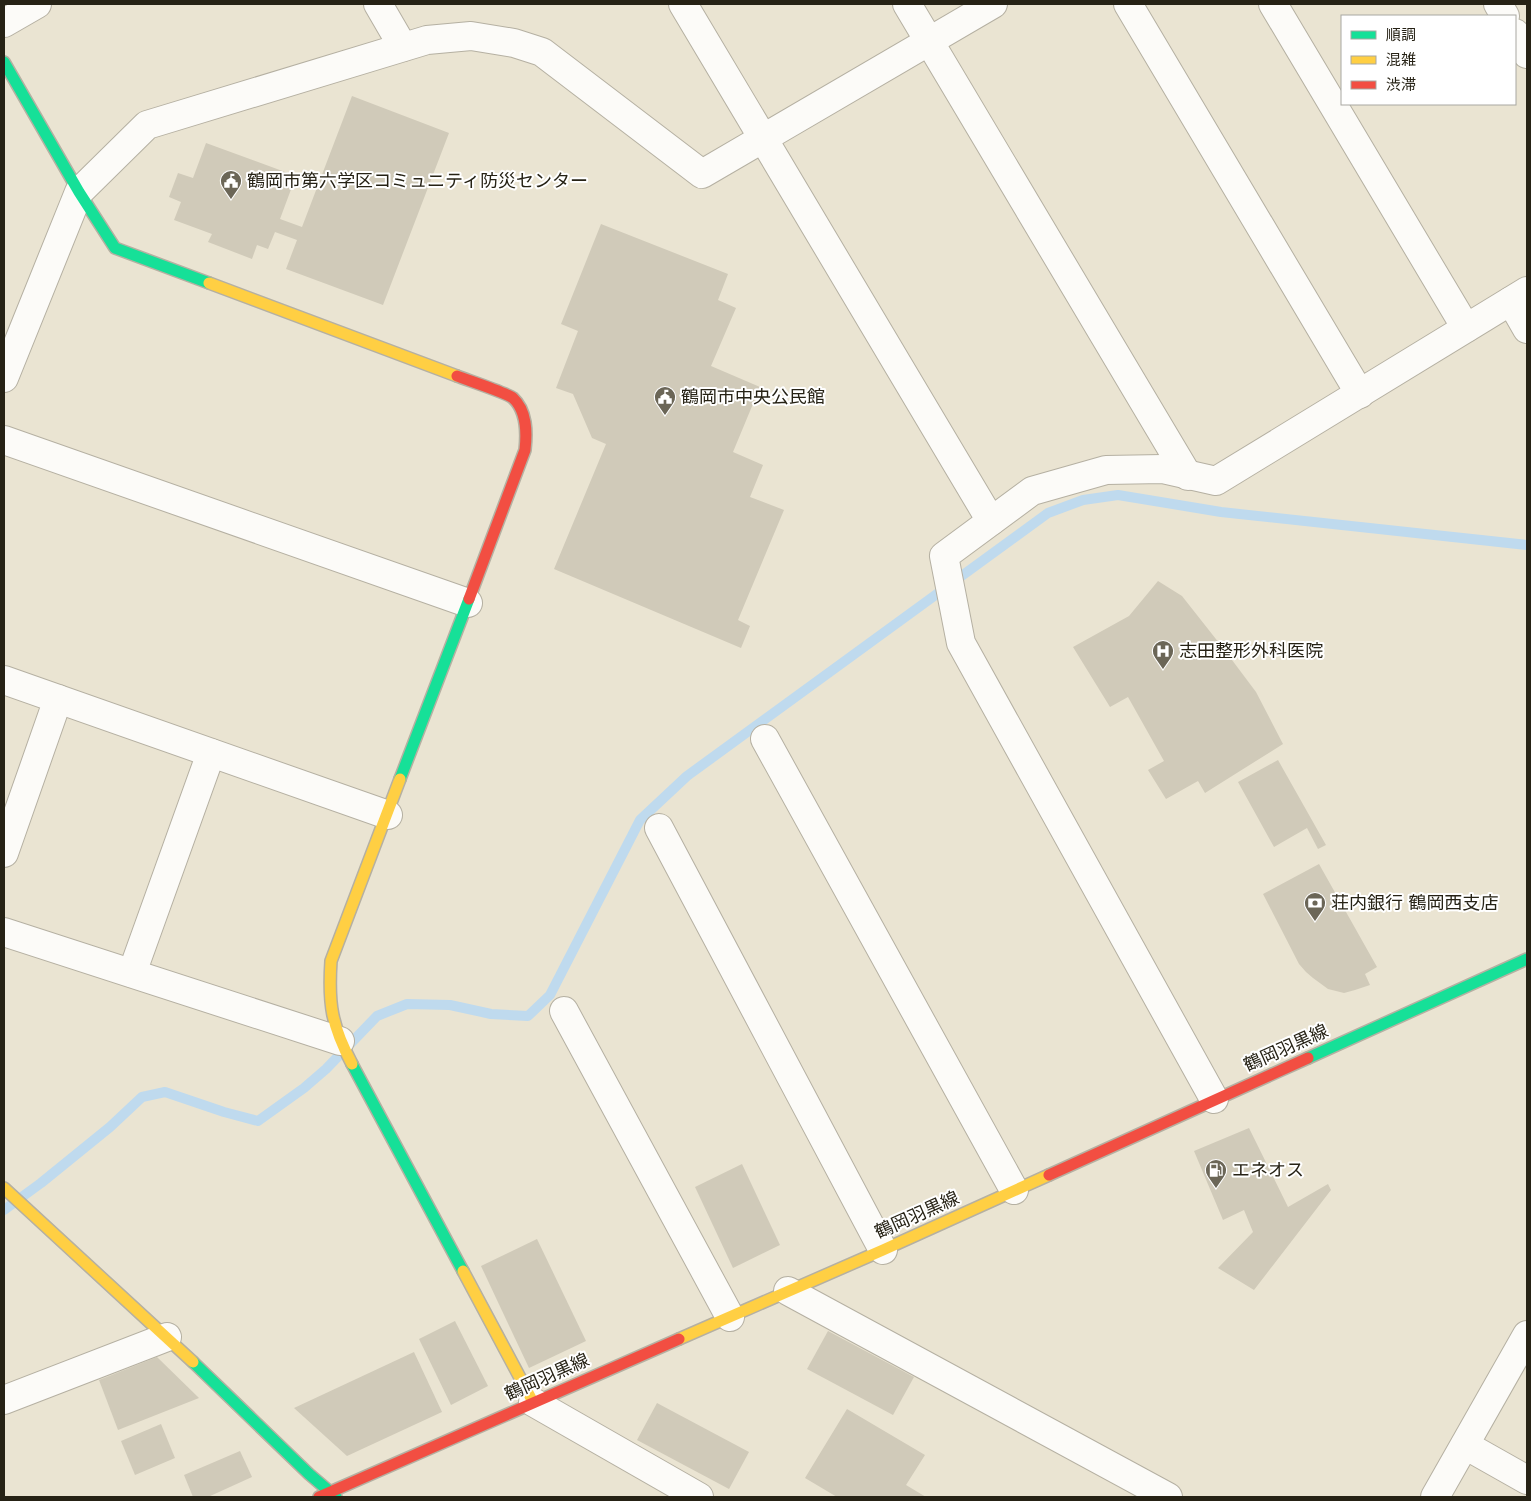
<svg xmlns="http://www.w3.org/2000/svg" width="1531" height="1501" font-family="Jost,'Noto Sans JP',sans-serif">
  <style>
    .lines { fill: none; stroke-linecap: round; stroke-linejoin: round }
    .stream { stroke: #bfdaee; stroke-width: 10 }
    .building { fill: #d0cab9 }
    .street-casing { stroke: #b5b0a2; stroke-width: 30 }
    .fast-casing { stroke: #b5b0a2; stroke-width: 14 }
    .slow-casing { stroke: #b5b0a2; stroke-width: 14 }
    .jam-casing { stroke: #b5b0a2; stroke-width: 14 }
    .street { stroke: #fcfbf8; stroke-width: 28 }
    .fast { stroke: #16e098; stroke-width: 11 }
    .slow { stroke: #ffcf43; stroke-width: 11 }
    .jam { stroke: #f24e42; stroke-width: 11 }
    .labels { text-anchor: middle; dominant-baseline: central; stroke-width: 4; stroke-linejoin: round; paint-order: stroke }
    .poi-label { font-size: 18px; fill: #262215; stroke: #fff; text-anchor: start }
    .street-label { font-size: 18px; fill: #262215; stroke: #fff }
  </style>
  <rect width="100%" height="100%" fill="#eae4d2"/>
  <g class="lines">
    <path class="stream" d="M4,1210L41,1183L110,1127L142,1097L165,1092L224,1112L258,1121L304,1088L326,1069L377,1016L407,1004L450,1005L491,1014L528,1016L550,995L640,820L687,776L1048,513L1083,500L1118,495L1221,512L1527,545"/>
  </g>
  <g class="building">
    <path d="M352,96L449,133L383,305L286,269L297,240L275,232L268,249L257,245L252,259L208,242L212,234L174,220L181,202L169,197L178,173L193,178L206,143L296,176L280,219L302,227Z"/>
    <path d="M601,224L728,274L718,300L736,308L711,366L760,387L733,452L763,465L750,497L784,510L738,620L750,626L741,648L554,569L606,444L592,438L573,394L556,388L578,331L561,324Z"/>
    <path d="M1158,581L1182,596L1223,648L1256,692L1283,744L1205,793L1198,781L1166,799L1148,770L1164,761L1128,697L1110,707L1073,647L1129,616Z"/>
    <path d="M1278,760L1326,845L1318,849L1307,828L1274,847L1238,782Z"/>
    <path d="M1319,864L1377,967L1365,974L1370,985L1355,990L1344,993L1328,989L1313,978L1306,972L1299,964L1263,894Z"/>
    <path d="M1249,1128L1288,1207L1328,1184L1331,1190L1254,1290L1218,1268L1253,1232L1244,1210L1223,1220L1194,1151Z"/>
    <path d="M742,1164L780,1245L733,1268L695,1187Z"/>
    <path d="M537,1239L586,1341L529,1368L481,1266Z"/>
    <path d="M455,1321L488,1386L451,1405L419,1339Z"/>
    <path d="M828,1331L914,1377L893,1415L807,1369Z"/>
    <path d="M414,1352L442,1412L347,1456L294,1408Z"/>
    <path d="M157,1357L199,1398L118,1430L99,1380Z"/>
    <path d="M657,1403L749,1452L729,1489L637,1440Z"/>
    <path d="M847,1409L925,1455L906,1485L926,1497H837L805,1478Z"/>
    <path d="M161,1424L175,1458L135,1475L121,1441Z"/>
    <path d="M240,1451L252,1477L208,1497H193L184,1475Z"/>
  </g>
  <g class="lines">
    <g class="street-casing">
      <g id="street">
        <path d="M378,4L403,47"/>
        <path d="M683,4L991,521"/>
        <path d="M907,4L1188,476"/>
        <path d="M1128,4L1360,394"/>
        <path d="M1273,4L1466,328"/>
        <path d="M1498,4L1505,16"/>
        <path d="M4,23L37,4"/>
        <path d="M1515,33L1527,54"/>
        <path d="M1511,301L1527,329"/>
        <path d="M4,378L79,192L147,125L427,40L471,36L514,43L542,52L702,174L993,4"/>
        <path d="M4,440L468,603"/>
        <path d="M4,680L388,815"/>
        <path d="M765,739L1014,1190"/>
        <path d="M659,828L883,1250"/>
        <path d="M4,853L58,699"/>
        <path d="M4,932L340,1041"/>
        <path d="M132,973L211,753"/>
        <path d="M564,1011L730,1317"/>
        <path d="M1214,1099L961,643L944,556L1032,491L1106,470L1163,469L1216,481L1527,291"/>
        <path d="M788,1291L1168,1497"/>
        <path d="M4,1400L167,1337"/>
        <path d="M533,1402L699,1497"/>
        <path d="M1465,1445L1527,1480"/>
        <path d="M1435,1497L1527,1335"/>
      </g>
    </g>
    <g class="fast-casing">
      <g id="fast">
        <path d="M4,62L79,192L115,248L209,283"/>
        <path d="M400,779L469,599"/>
        <path d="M1308,1058L1527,959"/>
        <path d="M352,1064L463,1271"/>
        <path d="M193,1362L309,1474L336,1497"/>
      </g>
    </g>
    <g class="slow-casing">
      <g id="slow">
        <path d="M209,283L457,376"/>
        <path d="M352,1064C332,1026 328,1005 331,961L400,779"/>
        <path d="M4,1188L193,1362"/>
        <path d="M463,1271L533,1402"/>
        <path d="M679,1339L883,1250L1049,1175"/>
      </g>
    </g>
    <g class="jam-casing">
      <g id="jam">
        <path d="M457,376C467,380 507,393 513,398C527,411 527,432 525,450L469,599"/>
        <path d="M1049,1175L1308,1058"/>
        <path d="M319,1497L679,1339"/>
      </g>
    </g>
    <use href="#street" class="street"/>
    <use href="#fast" class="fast"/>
    <use href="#slow" class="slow"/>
    <use href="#jam" class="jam"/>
  </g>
  <defs>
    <g id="civic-pin" transform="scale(1.125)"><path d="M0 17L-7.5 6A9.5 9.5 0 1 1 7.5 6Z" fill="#6b6657" stroke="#fff"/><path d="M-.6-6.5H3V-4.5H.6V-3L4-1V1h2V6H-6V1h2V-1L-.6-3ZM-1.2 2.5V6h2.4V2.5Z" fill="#fff"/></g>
    <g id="hospital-pin" transform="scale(1.125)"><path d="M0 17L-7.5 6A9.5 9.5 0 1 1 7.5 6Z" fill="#6b6657" stroke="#fff"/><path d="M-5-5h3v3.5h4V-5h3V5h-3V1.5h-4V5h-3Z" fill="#fff"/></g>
    <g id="bank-pin" transform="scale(1.125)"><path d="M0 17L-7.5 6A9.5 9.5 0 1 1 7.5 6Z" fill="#6b6657" stroke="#fff"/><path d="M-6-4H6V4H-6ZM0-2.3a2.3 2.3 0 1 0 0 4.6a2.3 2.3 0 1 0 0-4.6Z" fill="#fff"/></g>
    <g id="fuel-pin" transform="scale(1.125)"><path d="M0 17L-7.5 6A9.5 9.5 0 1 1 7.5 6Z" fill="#6b6657" stroke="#fff"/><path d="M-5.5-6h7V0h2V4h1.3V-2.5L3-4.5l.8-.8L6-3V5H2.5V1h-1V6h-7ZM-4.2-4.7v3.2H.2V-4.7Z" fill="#fff"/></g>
  </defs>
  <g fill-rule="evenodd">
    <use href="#civic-pin" x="231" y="181"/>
    <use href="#civic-pin" x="665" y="397"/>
    <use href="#hospital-pin" x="1163" y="651"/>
    <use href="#bank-pin" x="1315" y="903"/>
    <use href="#fuel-pin" x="1216" y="1170"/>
  </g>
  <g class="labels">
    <g class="poi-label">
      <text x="247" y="181">鶴岡市第六学区コミュニティ防災センター</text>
      <text x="681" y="397">鶴岡市中央公民館</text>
      <text x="1179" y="651">志田整形外科医院</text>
      <text x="1331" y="903">荘内銀行 鶴岡西支店</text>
      <text x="1232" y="1170">エネオス</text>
    </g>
    <g class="street-label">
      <text transform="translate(1286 1048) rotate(-24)">鶴岡羽黒線</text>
      <text transform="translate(917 1215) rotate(-24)">鶴岡羽黒線</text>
      <text transform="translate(547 1377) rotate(-24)">鶴岡羽黒線</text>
    </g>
  </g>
  <rect width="1531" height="1501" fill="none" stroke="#262215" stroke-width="10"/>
  <rect x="1341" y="15" width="175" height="90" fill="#ffffff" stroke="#a8a7a1"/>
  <rect x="1351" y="31" width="25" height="8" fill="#16e098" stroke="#a8a7a1"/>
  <text x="1386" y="40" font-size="15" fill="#262215">順調</text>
  <rect x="1351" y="56" width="25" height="8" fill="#ffcf43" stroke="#a8a7a1"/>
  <text x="1386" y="65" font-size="15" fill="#262215">混雑</text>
  <rect x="1351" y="81" width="25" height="8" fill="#f24e42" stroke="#a8a7a1"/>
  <text x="1386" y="90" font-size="15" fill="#262215">渋滞</text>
</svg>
